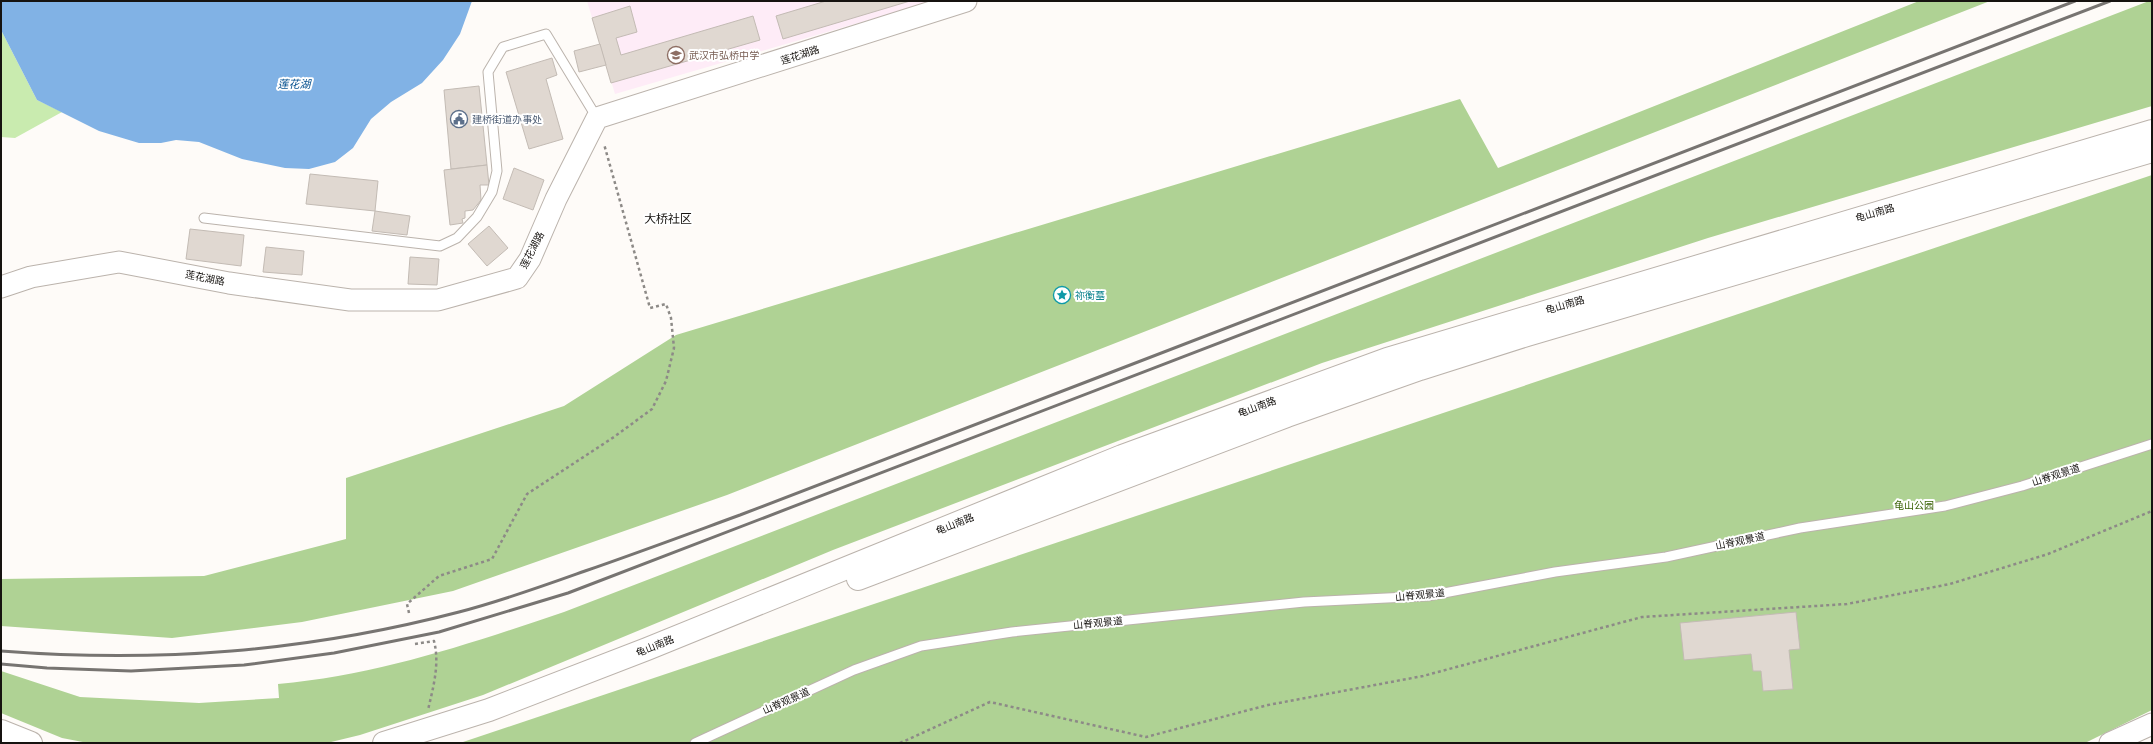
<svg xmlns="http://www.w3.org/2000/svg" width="2153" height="744" font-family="Figtree,'Noto Sans SC',sans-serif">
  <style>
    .education { fill: #feecf7 }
    .green { fill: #c9ebaf }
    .forest { fill: #afd294 }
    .water { fill: #81b2e5 }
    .building { fill: #e0d8d1; stroke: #c3bbb4 }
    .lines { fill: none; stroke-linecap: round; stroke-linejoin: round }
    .service-casing { stroke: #bbb3ac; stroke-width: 11 }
    .tertiary-casing { stroke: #bbb3ac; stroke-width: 23 }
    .trunk-casing { stroke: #bbb3ac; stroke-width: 24 }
    .path { stroke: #8d8a87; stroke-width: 2.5; stroke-dasharray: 3 3; stroke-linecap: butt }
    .service { stroke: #fff; stroke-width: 9 }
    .tertiary { stroke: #fff; stroke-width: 21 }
    .trunk { stroke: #fff; stroke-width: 22 }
    .rail { stroke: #777471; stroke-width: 3 }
    .labels { text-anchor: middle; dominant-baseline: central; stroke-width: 4; stroke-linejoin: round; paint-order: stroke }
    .education-label { font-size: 10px; fill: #785e54; stroke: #fff; text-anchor: start }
    .street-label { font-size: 10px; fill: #161310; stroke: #fff }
    .service-label { font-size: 10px; fill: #4e5e75; stroke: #fff; text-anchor: start }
    .culture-label { font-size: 10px; fill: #0d838f; stroke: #fff; text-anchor: start }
    .park-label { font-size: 10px; fill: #386003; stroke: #fff }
    .water-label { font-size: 11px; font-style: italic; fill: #06518f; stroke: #fff }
    .quarter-label { font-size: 12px; fill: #161310; stroke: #fff }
  </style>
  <rect width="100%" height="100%" fill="#fefbf8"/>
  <path class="education" d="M587,1H929L930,2L615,94Z"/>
  <path class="green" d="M1,30L37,100L62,112L15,138L1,137Z"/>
  <g class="forest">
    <path d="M1919,1H1990L727,495L453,591L302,622L172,638L1,626V579L204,576L346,539V478L564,406L676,335L1460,99L1498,168Z"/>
    <path d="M2149,1H2152V106L1708,238L1322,363L833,550L483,695L360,735L327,743H88L62,738L1,713V671L80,697L199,703L279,698L278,684C379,675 469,644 564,612Z"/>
    <path d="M2152,175V710L2085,743H460Z"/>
  </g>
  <path class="water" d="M1,1H472L460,34L443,60L422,83L391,102L371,119L353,148L335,162L309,169L285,168L242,159L199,142L176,140L161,143H139L99,131L37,100L1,30Z"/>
  <g class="building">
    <path d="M826,1H910L783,39L776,16Z"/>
    <path d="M630,6L637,32L616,38L621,55L753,16L760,40L611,83L592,18Z"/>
    <path d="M600,44L606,65L579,72L574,51Z"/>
    <path d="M552,58L557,75L546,79L563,139L529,149L506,72Z"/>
    <path d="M479,86L487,165L451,169L444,90Z"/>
    <path d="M487,165L489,185H480L481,200L473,210L465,211V218L462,219L463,223L450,225L444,170Z"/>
    <path d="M514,168L544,180L533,210L503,199Z"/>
    <path d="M310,174L378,181L375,211L306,204Z"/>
    <path d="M375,211L410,216L407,235L372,231Z"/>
    <path d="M489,226L508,248L487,266L468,244Z"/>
    <path d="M190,229L244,235L241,266L186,259Z"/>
    <path d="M266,247L304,251L302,275L263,272Z"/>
    <path d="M410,257L439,259L437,285L408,284Z"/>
    <path d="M1796,612L1800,649L1789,650L1793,689L1763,691L1761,671H1753L1751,654L1684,660L1680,623Z"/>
  </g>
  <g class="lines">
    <g class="service-casing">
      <g id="service">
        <path d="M204,218L440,246L457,238L477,217L492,192L497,171L488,72L503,47L546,34L597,118"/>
        <path d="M695,743L854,670L921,646L1012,632L1304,602L1428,596L1555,572L1666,557L1800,528L1945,506L2022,486L2152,444"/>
      </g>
    </g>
    <g class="tertiary-casing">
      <g id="tertiary">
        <path d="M1,287L31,277L119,262L229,283L350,300H438L517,278L530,259L556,199L597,118L966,1"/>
        <path d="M2110,743L2152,724"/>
      </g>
    </g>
    <g class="trunk-casing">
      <g id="trunk">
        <path d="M858,579L1287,416L1420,369L1527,335L2152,151"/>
        <path d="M1,731L31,743"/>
        <path d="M384,743L489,710L647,649L1122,456L1387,359L2152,131"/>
      </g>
    </g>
    <g class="path">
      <path d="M409,613L407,604L439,576L492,559L527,494L614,437L652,409L666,381L674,348L671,318L666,304L650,308L604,144"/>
      <path d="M415,644L434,641C440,664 433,688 428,710"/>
      <path d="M900,743L990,702L1146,737L1268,705L1423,676L1642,617L1847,604L1950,584L2048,554L2152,511"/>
    </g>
    <use href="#service" class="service"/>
    <use href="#tertiary" class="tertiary"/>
    <use href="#trunk" class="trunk"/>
    <g class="rail">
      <path d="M1,651C158,663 306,652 459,612C502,601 543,586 585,571C637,553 688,534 740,515C860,469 980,423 1099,377C1425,253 1750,127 2075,1"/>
      <path d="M1,664L47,668L131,671L244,665L334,653L439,632L568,593L2110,1"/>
    </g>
  </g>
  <defs>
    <g id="school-ring" transform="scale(0.9)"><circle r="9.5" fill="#fff" stroke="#8d6e63" stroke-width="1.5"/><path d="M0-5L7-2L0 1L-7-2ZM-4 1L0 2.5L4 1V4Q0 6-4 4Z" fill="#8d6e63"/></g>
    <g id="civic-ring" transform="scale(0.9)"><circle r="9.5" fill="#fff" stroke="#5c6f8a" stroke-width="1.5"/><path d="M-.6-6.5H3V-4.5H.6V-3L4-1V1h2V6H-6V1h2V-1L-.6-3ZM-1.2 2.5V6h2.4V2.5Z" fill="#5c6f8a"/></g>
    <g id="sight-ring" transform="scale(0.9)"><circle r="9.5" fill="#fff" stroke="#0f9aa8" stroke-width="1.5"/><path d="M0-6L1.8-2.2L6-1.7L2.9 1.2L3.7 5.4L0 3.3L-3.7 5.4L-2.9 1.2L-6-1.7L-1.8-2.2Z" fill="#0f9aa8"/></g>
  </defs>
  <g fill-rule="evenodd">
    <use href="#school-ring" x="676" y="55"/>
    <use href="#civic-ring" x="459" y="119"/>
    <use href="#sight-ring" x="1062" y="295"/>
  </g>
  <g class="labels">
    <g class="education-label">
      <text x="689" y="55">武汉市弘桥中学</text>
    </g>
    <g class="street-label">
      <text transform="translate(800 55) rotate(-18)">莲花湖路</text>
      <text transform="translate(1875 213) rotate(-16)">龟山南路</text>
      <text transform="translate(532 250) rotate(-63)">莲花湖路</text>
      <text transform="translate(205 278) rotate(11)">莲花湖路</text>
      <text transform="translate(1565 305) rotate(-16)">龟山南路</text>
      <text transform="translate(1257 407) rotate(-20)">龟山南路</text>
      <text transform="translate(2056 475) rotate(-18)">山脊观景道</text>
      <text transform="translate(955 524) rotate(-22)">龟山南路</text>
      <text transform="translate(1740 541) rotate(-12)">山脊观景道</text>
      <text transform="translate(1420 595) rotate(-6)">山脊观景道</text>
      <text transform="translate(1098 623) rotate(-6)">山脊观景道</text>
      <text transform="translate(655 646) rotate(-22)">龟山南路</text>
      <text transform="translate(786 701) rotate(-24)">山脊观景道</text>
    </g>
    <g class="service-label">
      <text x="472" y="119">建桥街道办事处</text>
    </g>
    <g class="culture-label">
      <text x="1075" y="295">祢衡墓</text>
    </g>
    <g class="park-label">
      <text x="1914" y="505">龟山公园</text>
    </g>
    <g class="water-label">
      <text x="294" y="84">莲花湖</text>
    </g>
    <g class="quarter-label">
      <text x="668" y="219">大桥社区</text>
    </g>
  </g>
  <rect width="2153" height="744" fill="none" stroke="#161310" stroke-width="4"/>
</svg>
